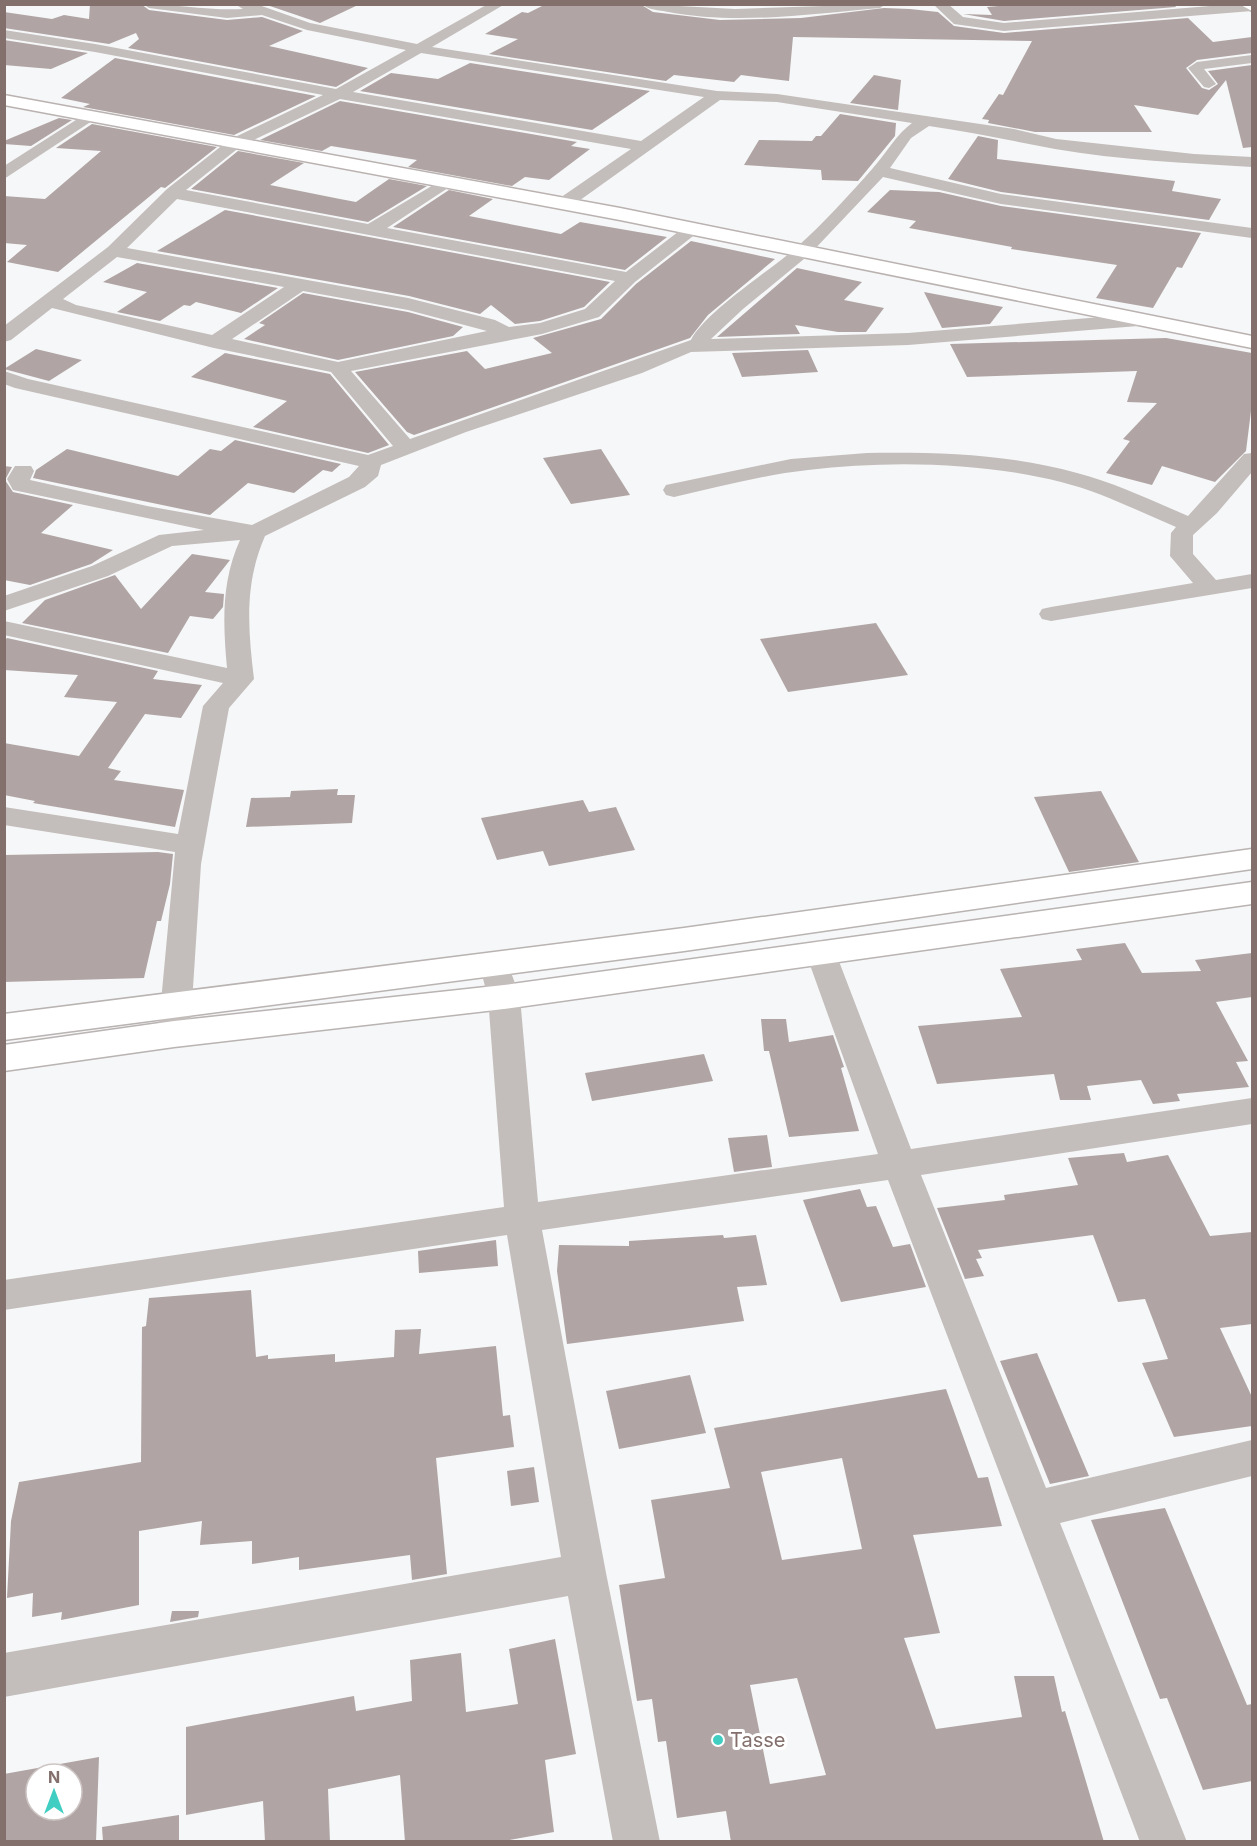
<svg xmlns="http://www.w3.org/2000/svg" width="1257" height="1846" font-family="Inter,sans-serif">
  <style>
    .building { fill: #b0a5a4; fill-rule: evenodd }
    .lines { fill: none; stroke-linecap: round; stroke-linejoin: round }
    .secondary-casing { stroke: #bab2b0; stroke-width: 3 }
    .primary-casing { stroke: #b9b3b2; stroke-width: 3 }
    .highway-casing { stroke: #b8b3b2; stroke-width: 3 }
    .street { fill: #c3bdbb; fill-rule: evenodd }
    .secondary { fill: #fff; fill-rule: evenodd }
    .primary { fill: #fff; fill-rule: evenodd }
    .highway { fill: #fff; fill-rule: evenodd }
    .poi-dot { fill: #41cec2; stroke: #fff; stroke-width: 2 }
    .labels { text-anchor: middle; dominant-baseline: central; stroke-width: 6; stroke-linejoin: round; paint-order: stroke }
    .near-poi-label { font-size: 20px; fill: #836f6b; stroke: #fff; text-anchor: start }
  </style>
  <rect width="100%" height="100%" fill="#f6f7f8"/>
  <g class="building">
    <path d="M90,4H141L149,10L227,20L262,17L303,31L269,46L368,68L336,87L128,48L139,39L136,33L109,44L4,28V12L52,19L64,15L89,19Z"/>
    <path d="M264,4H360L320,23Z"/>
    <path d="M546,4H640L653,12L720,20L801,18L884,8L910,9L938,12L954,26L1004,33L1188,18L1213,42L1252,37V53L1197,60L1186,68L1202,88L1209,90L1218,84L1208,71L1252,65V147L1243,148L1226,80L1198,115L1134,105L1152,132H1035L988,123L989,120L982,119L999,94L1003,95L1032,41L793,37L789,81L741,75L734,82L674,75L666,81L489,54L518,39L485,34L522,12L528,13Z"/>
    <path d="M1021,4H1174L1176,7L1004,21L963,14L992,15L987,7Z"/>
    <path d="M4,40L88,53L51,69L4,65Z"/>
    <path d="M115,58L316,96L234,135L83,107L90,104L61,98Z"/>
    <path d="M470,63L650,91L592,130L360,91L391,73L438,79Z"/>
    <path d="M874,75L901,80L898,110L850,103Z"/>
    <path d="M340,101L577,142L571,146L590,149L549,180L525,177L512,186L408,167L417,160L331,146L322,151L260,140Z"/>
    <path d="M840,114L896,123L895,136L858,181L822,180L821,170L744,165L759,140L812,141L816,136H821Z"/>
    <path d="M59,118L72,120L31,146L4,144V141Z"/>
    <path d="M92,124L217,147L165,188L161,187L58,272L7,262L27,245L4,243V196L45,199L101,151L56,148Z"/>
    <path d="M978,136L998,140L997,159L1175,181L1172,191L1221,199L1209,220L1001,192L948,179Z"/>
    <path d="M238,151L304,163L270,185L340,199L356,202L389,179L427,186L368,222L191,189Z"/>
    <path d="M449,190L493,199L469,216L561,234L580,222L667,237L625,270L393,227Z"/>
    <path d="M890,190L939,192L1001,206L1201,233L1182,268L1177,267L1153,308L1096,298L1117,265L1011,249L1012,247L909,228L916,221L867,212Z"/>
    <path d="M225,210L610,282L584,307L540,321L515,324L491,305L480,314L409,296L157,251Z"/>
    <path d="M691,241L775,259L708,315L690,338L414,435L407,432L355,372L467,351L485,369L552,353L533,338L601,319L636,284Z"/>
    <path d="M137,263L278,288L241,313L196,302L190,306L184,305L160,321L117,312L147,292L103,282Z"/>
    <path d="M797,268L862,282L844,300L884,308L866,332H838L795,325L800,334L717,337Z"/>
    <path d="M924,292L1003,307L990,324L942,328Z"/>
    <path d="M303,293L408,312L463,327L453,336L338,360L244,339L265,325L259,323Z"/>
    <path d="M1166,338L1252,353V403L1246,451L1215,482L1162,466L1152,485L1106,473L1130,441L1123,439L1157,403L1127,402L1137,371L967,377L950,344Z"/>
    <path d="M36,349L82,360L49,381L4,369Z"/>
    <path d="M808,350L818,372L742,377L732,353Z"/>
    <path d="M225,353L330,374L389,445L368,453L253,427L287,401L191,377Z"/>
    <path d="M235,440L341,464L332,472L323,470L294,493L248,483L210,515L33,478L36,470L67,449L178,476L210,449L221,451Z"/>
    <path d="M601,449L630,495L571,504L543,458Z"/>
    <path d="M4,466L12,467L5,480L13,492L73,505L41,533L113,550L91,564L30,585L4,580Z"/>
    <path d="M192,554L230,560L205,592L224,594L223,607L213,619L190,616L168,653L22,623L45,600L115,575L141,609Z"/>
    <path d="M876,623L908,675L788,692L760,639Z"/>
    <path d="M7,638L158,671L153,679L202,685L181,718L145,714L108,768L121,771L114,780L184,790L175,827L33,803L35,801L4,795V743L79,756L117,702L64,697L78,675L4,670V641Z"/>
    <path d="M338,789L337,795H355L352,823L246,827L251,798L290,797L291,791Z"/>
    <path d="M1101,791L1139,862L1069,872L1034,797Z"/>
    <path d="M583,800L589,812L616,807L635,850L549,866L543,851L497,860L481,818Z"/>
    <path d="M158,852L173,854L170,884L161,921H157L144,978L4,982V855Z"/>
    <path d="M1125,943L1142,973L1201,971L1195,960L1252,953V997L1216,1002L1248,1061L1236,1062L1249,1087L1177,1094L1180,1101L1153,1104L1141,1080L1087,1086L1091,1100H1060L1054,1074L937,1084L918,1026L1022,1017L1000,969L1082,960L1076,949Z"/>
    <path d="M761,1019H786L789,1042L833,1035L844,1067L841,1068L859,1131L789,1137L769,1051H764Z"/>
    <path d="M704,1054L713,1081L592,1101L585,1073Z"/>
    <path d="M767,1135L772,1167L734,1172L728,1138Z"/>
    <path d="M1124,1153L1127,1162L1168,1155L1210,1236L1252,1232V1324L1220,1328L1252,1397V1426L1174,1437L1142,1363L1168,1359L1145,1299L1118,1302L1093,1235L978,1250L982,1258L976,1259L984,1276L965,1279L937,1208L1005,1200L1004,1195L1078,1185L1068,1158Z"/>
    <path d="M860,1189L867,1207L876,1206L893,1247L910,1244L926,1287L841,1302L803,1200Z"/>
    <path d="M723,1235L724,1238L756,1235L767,1285L737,1287L744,1321L567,1344L557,1271L559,1245L629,1246V1241Z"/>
    <path d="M496,1240L498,1266L419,1273L418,1251Z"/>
    <path d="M251,1290L256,1357L268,1355V1359L335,1354V1362L394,1357L395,1330L421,1329L419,1354L496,1346L503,1416L510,1415L514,1447L436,1458L447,1574L412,1580L410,1555L299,1570V1557L252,1564V1541L200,1545L202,1521L139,1531V1605L61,1620L62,1612L32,1617L33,1593L7,1598L11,1521L19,1482L141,1462L142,1327L146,1326L149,1298Z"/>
    <path d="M1037,1353L1089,1476L1050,1484L1000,1361Z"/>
    <path d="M690,1375L706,1433L619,1449L606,1391Z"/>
    <path d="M946,1389L978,1478L988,1477L1002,1526L913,1535L940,1633L904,1638L936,1729L1022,1717L1014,1676H1054L1062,1712L1065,1711L1104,1842H731L726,1811L677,1818L666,1741L658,1742L652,1699L637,1701L619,1585L665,1578L651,1500L730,1488L714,1428ZM842,1458L862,1549L782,1560L761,1472ZM797,1678L826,1775L770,1784L750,1685Z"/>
    <path d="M534,1467L539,1502L511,1506L507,1471Z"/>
    <path d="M1165,1508L1247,1705L1252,1704V1781L1203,1790L1167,1698L1160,1699L1091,1520Z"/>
    <path d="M172,1611H199L198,1617L170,1622Z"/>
    <path d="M555,1639L576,1754L545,1760L554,1832L499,1842H405L400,1775L328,1789L330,1842H265L263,1801L186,1815V1727L354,1696L356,1711L412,1701L410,1660L461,1653L466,1712L518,1704L509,1649Z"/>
    <path d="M99,1757L96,1842H4V1774ZM36,1774H72V1810H36Z"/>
    <path d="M179,1815V1842H103L102,1827Z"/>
  </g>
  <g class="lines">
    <g class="secondary-casing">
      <path id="secondary" d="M4,95L620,208L1252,336V348L620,220L4,105Z"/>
    </g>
    <g class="primary-casing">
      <g id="primary">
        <path d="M1252,849V869L684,951L4,1040V1014L684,928Z"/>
        <path d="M1252,882V904L504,1009L174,1047L4,1071V1045L174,1021L504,985Z"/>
      </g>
    </g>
    <g class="highway-casing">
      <path id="highway" d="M1239,4H1252V11Z"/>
    </g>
    <g class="street">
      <path d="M143,4C176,4 211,11 243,9L235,4H256L310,23L417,44L488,4H505L432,47L717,91L777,94L1014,129L1056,139L1194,154L1252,157V167C1187,163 1119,160 1055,149C1013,141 971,132 929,126L911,138L890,168L1001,194L1252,228V238L1001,204L883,177L810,254L743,309L711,339L908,333L1138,314L1147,320L1138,326L908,345L691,352L642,373L466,432L381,465L378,476L365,487L265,536C244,584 248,629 254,679L229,708L214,790L201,864L190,1034L185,1042L174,1046L163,1042L158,1034L175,852L4,825V807L178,834L203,706L223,683L4,635V621L227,668C223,624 221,582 240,540L172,546L108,576L4,611V596L92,566L159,535L204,530L13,490L7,479L15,466H31L34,471L30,480L147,506L252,525L349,477L359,466L15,388L4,384V371L28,379L368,455L393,446L331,372L214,348L52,308L11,340L4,342V326L108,247L167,189L229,140L323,95L95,52L4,38V30L95,44L336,89L406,50L307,30L262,15L227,18L149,8ZM421,53L704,97L641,141L353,92ZM340,99L631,149L557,200L555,204L557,208H569L720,100L777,102L912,123C896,135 887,152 873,168C850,194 824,223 797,247C772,269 704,313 691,340L410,439L351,371L542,334L599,317L635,282L702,229L699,225H687L626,272L387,228L451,186L453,183L451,180L445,178L368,224L186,190L241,146ZM177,199L615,281L585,309L540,323L509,327L495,320L408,298L127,248ZM117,257L284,287L212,335L76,305L63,299ZM303,291L408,310L487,331L338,362L232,339Z"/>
      <path d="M642,4L735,9L886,4L880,8C810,14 737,25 668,12C659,10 648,10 642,4Z"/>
      <path d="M933,4H948L963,17L1004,23L1234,4H1252V11L1004,31L954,24Z"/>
      <path d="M1252,55V63L1204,69L1216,84L1209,88L1204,87L1188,68L1197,62Z"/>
      <path d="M90,111L95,113L98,116L95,119L4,179V166Z"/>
      <path d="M867,453C937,452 1009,454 1077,473C1115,483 1151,500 1188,516L1244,454L1252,453V472L1217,513L1193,535V554L1216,580L1252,574V588L1051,621L1042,619L1039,614L1042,609L1051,607L1193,583L1170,556L1171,533L1176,527C1138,511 1101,492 1061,482C981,462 889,460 808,470C763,475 718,487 674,497L666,495L663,490L666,485L791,459Z"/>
      <path d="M820,940L831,944L835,951L911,1149L1252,1098V1124L921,1175L1046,1488L1252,1440V1476L1060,1523L1187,1842H1140L888,1180L542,1230L606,1573L660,1842H613L568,1596L4,1697V1653L561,1557L507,1235L4,1310V1280L504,1207L488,997L479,964L483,956L494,953L505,956L520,997L538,1202L878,1154L805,951L809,944Z"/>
    </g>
    <use href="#secondary" class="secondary"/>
    <use href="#primary" class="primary"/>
    <use href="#highway" class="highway"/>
  </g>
  <circle class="poi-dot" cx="718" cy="1740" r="6"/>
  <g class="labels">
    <g class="near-poi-label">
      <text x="730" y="1740">Tasse</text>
    </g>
  </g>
  <rect width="1257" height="1846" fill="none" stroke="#836f6b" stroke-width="12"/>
  <g transform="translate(54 1792)"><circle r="28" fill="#ffffff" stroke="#cdc5c4" stroke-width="1.5"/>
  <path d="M0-4.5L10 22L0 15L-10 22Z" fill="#41cec2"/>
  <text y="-9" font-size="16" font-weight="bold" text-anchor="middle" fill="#836f6b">N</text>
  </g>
</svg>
